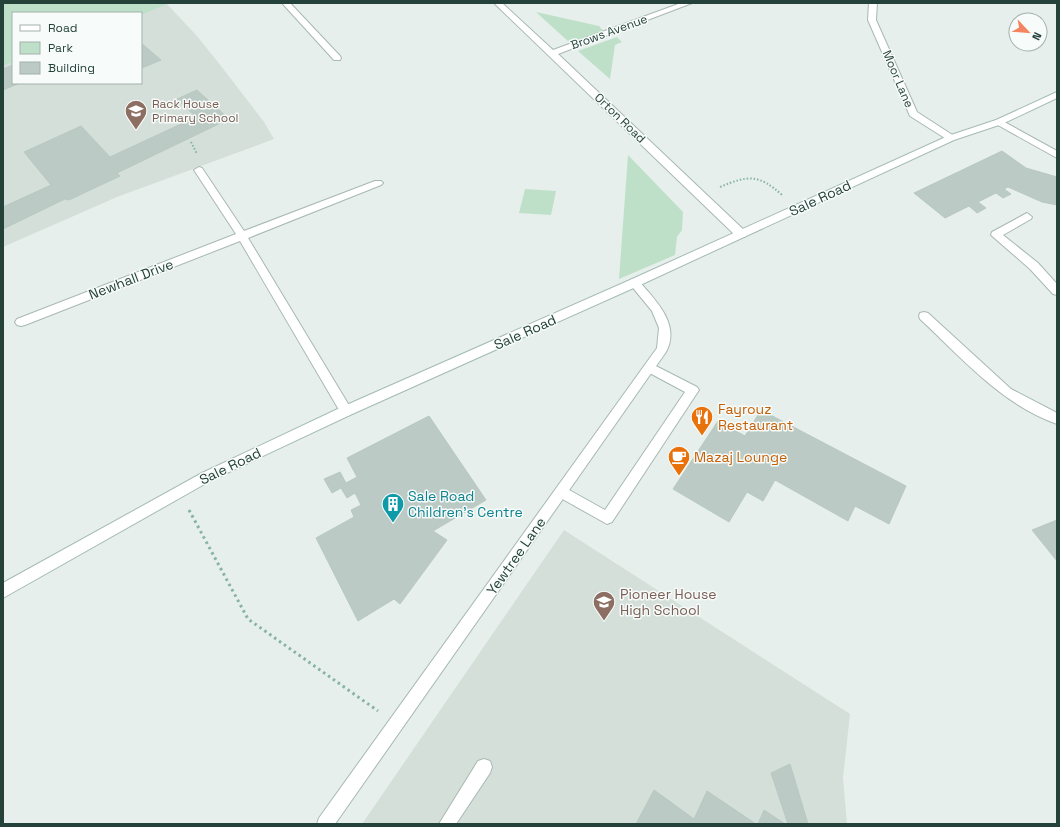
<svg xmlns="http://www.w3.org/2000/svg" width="1060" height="827" font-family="'Space Grotesk',sans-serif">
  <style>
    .built { fill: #d4dfda; fill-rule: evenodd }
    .green { fill: #bfe0c8 }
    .building { fill: #bbcac4; stroke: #b8c9c2 }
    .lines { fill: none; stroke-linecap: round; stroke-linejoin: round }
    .lane-casing { stroke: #a8b8b2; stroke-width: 2 }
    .street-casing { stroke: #a8b8b2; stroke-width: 2 }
    .secondary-casing { stroke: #a4bbb3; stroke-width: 2 }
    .path-far1 { stroke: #86b3a5; stroke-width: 2; stroke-dasharray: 1.5 2; stroke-linecap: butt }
    .path { stroke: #86b3a5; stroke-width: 3; stroke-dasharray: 2.5 3.5; stroke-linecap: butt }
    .lane { fill: #fff; fill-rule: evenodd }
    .street { fill: #fff; fill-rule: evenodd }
    .secondary { fill: #fff; fill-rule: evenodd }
    .labels { text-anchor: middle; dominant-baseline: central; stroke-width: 3; stroke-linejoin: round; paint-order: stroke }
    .far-street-label { font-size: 12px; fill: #24423a; stroke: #f7fbf9 }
    .far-education-label { font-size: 12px; fill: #785e54; stroke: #f7fbf9; text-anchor: start }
    .street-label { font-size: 14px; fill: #24423a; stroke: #f7fbf9 }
    .food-label { font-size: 14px; fill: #c56008; stroke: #f7fbf9; text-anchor: start }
    .culture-label { font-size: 14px; fill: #0d838f; stroke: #f7fbf9; text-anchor: start }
    .education-label { font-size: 14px; fill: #785e54; stroke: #f7fbf9; text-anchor: start }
  </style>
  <rect width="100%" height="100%" fill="#e6efeb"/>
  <g class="built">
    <path d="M3,3H166L197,36L221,66L264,122L274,139L117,197L3,247ZM13,13H141V83H13Z"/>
    <path d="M564,530L850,714L843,778L847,824H362Z"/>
  </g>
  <g class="green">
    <path d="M3,3H166L167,4L141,15V13H13V62L3,66Z"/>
    <path d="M536,12L599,26L604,32L570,43Z"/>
    <path d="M617,37L622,42L615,45L610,79L578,51Z"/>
    <path d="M628,155L683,212L682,230L677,237L675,255L619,279Z"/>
    <path d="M525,189L556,191L551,215L519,213Z"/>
  </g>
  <g class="building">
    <path d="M141,43L161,60L142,68Z"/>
    <path d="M13,65V83H20L3,90V69Z"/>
    <path d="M197,90L229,119L117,173L120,176L69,200L65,199L3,229V207L51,185L24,152L81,126L110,157L196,117L177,99Z"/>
    <path d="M1002,151L1026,168L1057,177V205L1042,202L1008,187L1004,189L1011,194L1003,198L996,193L978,202L986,208L977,213L969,206L945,218L914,193Z"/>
    <path d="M761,410L906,486L889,524L855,506L848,521L775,480L763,501L747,492L729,522L673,489L718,421L745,436Z"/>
    <path d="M429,416L486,500L433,531L447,540L400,604L394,599L358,621L316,538L354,517L351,510L361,505L355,493L347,498L341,488L332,493L324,479L340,472L346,483L357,477L347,458Z"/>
    <path d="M1057,520V561L1032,530Z"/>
    <path d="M790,764L808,824H788L771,773Z"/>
    <path d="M654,790L694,819L707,791L756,824H636Z"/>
    <path d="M764,810L785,824H758Z"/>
  </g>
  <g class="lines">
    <g class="lane-casing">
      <g id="lane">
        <path d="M650,363L697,387L699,390L612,522L607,524L557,496L556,492L557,488L562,486L605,510L685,392L646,371L644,368L646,365Z"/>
        <path d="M484,759L490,761L492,767L490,773L456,824H439L478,761Z"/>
      </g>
    </g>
    <g class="street-casing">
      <g id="street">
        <path d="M282,3H290L340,56L341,58L340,60H334Z"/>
        <path d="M494,3H502L553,50L681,3H692L558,54L745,231L746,234L745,237H737Z"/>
        <path d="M869,3H877L876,20L917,112L954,136L956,138L954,140H948L910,116L868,20Z"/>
        <path d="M999,119L1057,151V158L996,124L995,122Z"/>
        <path d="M199,167L202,168L244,231L375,181H381L383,183L381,185L248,238L350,407L352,411L350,415L346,416L342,415L240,241L25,325L21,326L17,325L15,322L17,319L236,234L194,170Z"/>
        <path d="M1027,213L1032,217L1031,219L1003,235L1038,263L1057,284V295L1053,294L1030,269L991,235L992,232Z"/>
        <path d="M634,279L638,280C655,300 681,324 666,352L335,824H317L319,818L657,348L659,328L652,311L629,283L630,280Z"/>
        <path d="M924,312L928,313L1011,389L1057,413V424C1002,405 962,358 920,319L919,316L920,313Z"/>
      </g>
    </g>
    <g class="secondary-casing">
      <path id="secondary" d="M1057,92V98L1002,124L954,140L638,286L350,415L210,481L3,598V583L202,473L342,407L630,280L948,136L996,120Z"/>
    </g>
    <g class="path-far1">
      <path d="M191,142L197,154"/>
      <path d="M720,187C748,175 759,174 782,195"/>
    </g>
    <path class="path" d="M189,510L248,619L378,711"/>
    <use href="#lane" class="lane"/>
    <use href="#street" class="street"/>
    <use href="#secondary" class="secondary"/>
  </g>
  <defs>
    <g id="school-pin" transform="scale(1.15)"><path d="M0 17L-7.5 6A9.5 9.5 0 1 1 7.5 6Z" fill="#8d6e63" stroke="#f7fbf9"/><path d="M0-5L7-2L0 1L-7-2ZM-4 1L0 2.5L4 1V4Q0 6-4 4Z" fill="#fff"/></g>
    <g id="restaurant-pin" transform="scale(1.15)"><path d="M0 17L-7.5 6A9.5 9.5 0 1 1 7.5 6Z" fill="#e8710a" stroke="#f7fbf9"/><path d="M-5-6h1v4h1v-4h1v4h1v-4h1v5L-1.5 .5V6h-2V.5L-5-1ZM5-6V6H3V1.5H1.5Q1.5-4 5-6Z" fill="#fff"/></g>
    <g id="cafe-pin" transform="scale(1.15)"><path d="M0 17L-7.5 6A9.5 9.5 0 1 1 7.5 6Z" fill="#e8710a" stroke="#f7fbf9"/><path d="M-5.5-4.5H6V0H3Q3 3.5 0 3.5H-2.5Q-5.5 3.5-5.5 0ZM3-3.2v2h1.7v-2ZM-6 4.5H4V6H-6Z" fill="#fff"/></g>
    <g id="building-pin" transform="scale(1.15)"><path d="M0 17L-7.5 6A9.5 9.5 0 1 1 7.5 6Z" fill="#0f9aa8" stroke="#f7fbf9"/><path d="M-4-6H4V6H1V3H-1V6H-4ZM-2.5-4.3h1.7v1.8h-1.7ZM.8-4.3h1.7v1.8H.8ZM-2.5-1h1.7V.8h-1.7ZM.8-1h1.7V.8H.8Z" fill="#fff"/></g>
  </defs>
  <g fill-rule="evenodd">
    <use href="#school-pin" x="136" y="111"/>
    <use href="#restaurant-pin" x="702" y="417"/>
    <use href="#cafe-pin" x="679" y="457"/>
    <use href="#building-pin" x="393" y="504"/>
    <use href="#school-pin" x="604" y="602"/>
  </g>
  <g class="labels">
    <g class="far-street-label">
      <text transform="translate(609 32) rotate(-20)">Brows Avenue</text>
      <text transform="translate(898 79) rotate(67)">Moor Lane</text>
      <text transform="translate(620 118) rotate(44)">Orton Road</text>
    </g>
    <g class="far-education-label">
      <text x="152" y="104">Rack House<tspan x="152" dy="14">Primary School</tspan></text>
    </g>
    <g class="street-label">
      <text transform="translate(820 198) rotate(-25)">Sale Road</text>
      <text transform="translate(131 279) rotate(-21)">Newhall Drive</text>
      <text transform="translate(525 332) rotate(-24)">Sale Road</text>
      <text transform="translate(230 466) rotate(-26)">Sale Road</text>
      <text transform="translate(516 556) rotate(-55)">Yewtree Lane</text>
    </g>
    <g class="food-label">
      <text x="718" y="409">Fayrouz<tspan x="718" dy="16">Restaurant</tspan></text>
      <text x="694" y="457">Mazaj Lounge</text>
    </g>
    <g class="culture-label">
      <text x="408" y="496">Sale Road<tspan x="408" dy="16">Children's Centre</tspan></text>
    </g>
    <g class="education-label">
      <text x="620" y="594">Pioneer House<tspan x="620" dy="16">High School</tspan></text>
    </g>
  </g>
  <rect width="1060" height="827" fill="none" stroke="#24423a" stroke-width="8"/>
  <rect x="12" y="12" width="130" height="72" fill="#f7fbf9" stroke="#a3b1ad"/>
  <rect x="20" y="25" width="20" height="6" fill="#ffffff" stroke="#a3b1ad"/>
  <text x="48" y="32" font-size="12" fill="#24423a">Road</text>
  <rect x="20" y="42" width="20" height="12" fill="#bfe0c8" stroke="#a3b1ad"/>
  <text x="48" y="52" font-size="12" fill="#24423a">Park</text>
  <rect x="20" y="62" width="20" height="12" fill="#bbcac4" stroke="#a3b1ad"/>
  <text x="48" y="72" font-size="12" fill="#24423a">Building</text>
  <g transform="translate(1028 32) rotate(116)"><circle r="19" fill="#f7fbf9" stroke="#a3b1ad"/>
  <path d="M0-3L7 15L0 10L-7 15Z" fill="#f4845f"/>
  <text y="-6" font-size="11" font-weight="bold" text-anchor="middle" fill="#24423a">N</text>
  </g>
</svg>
